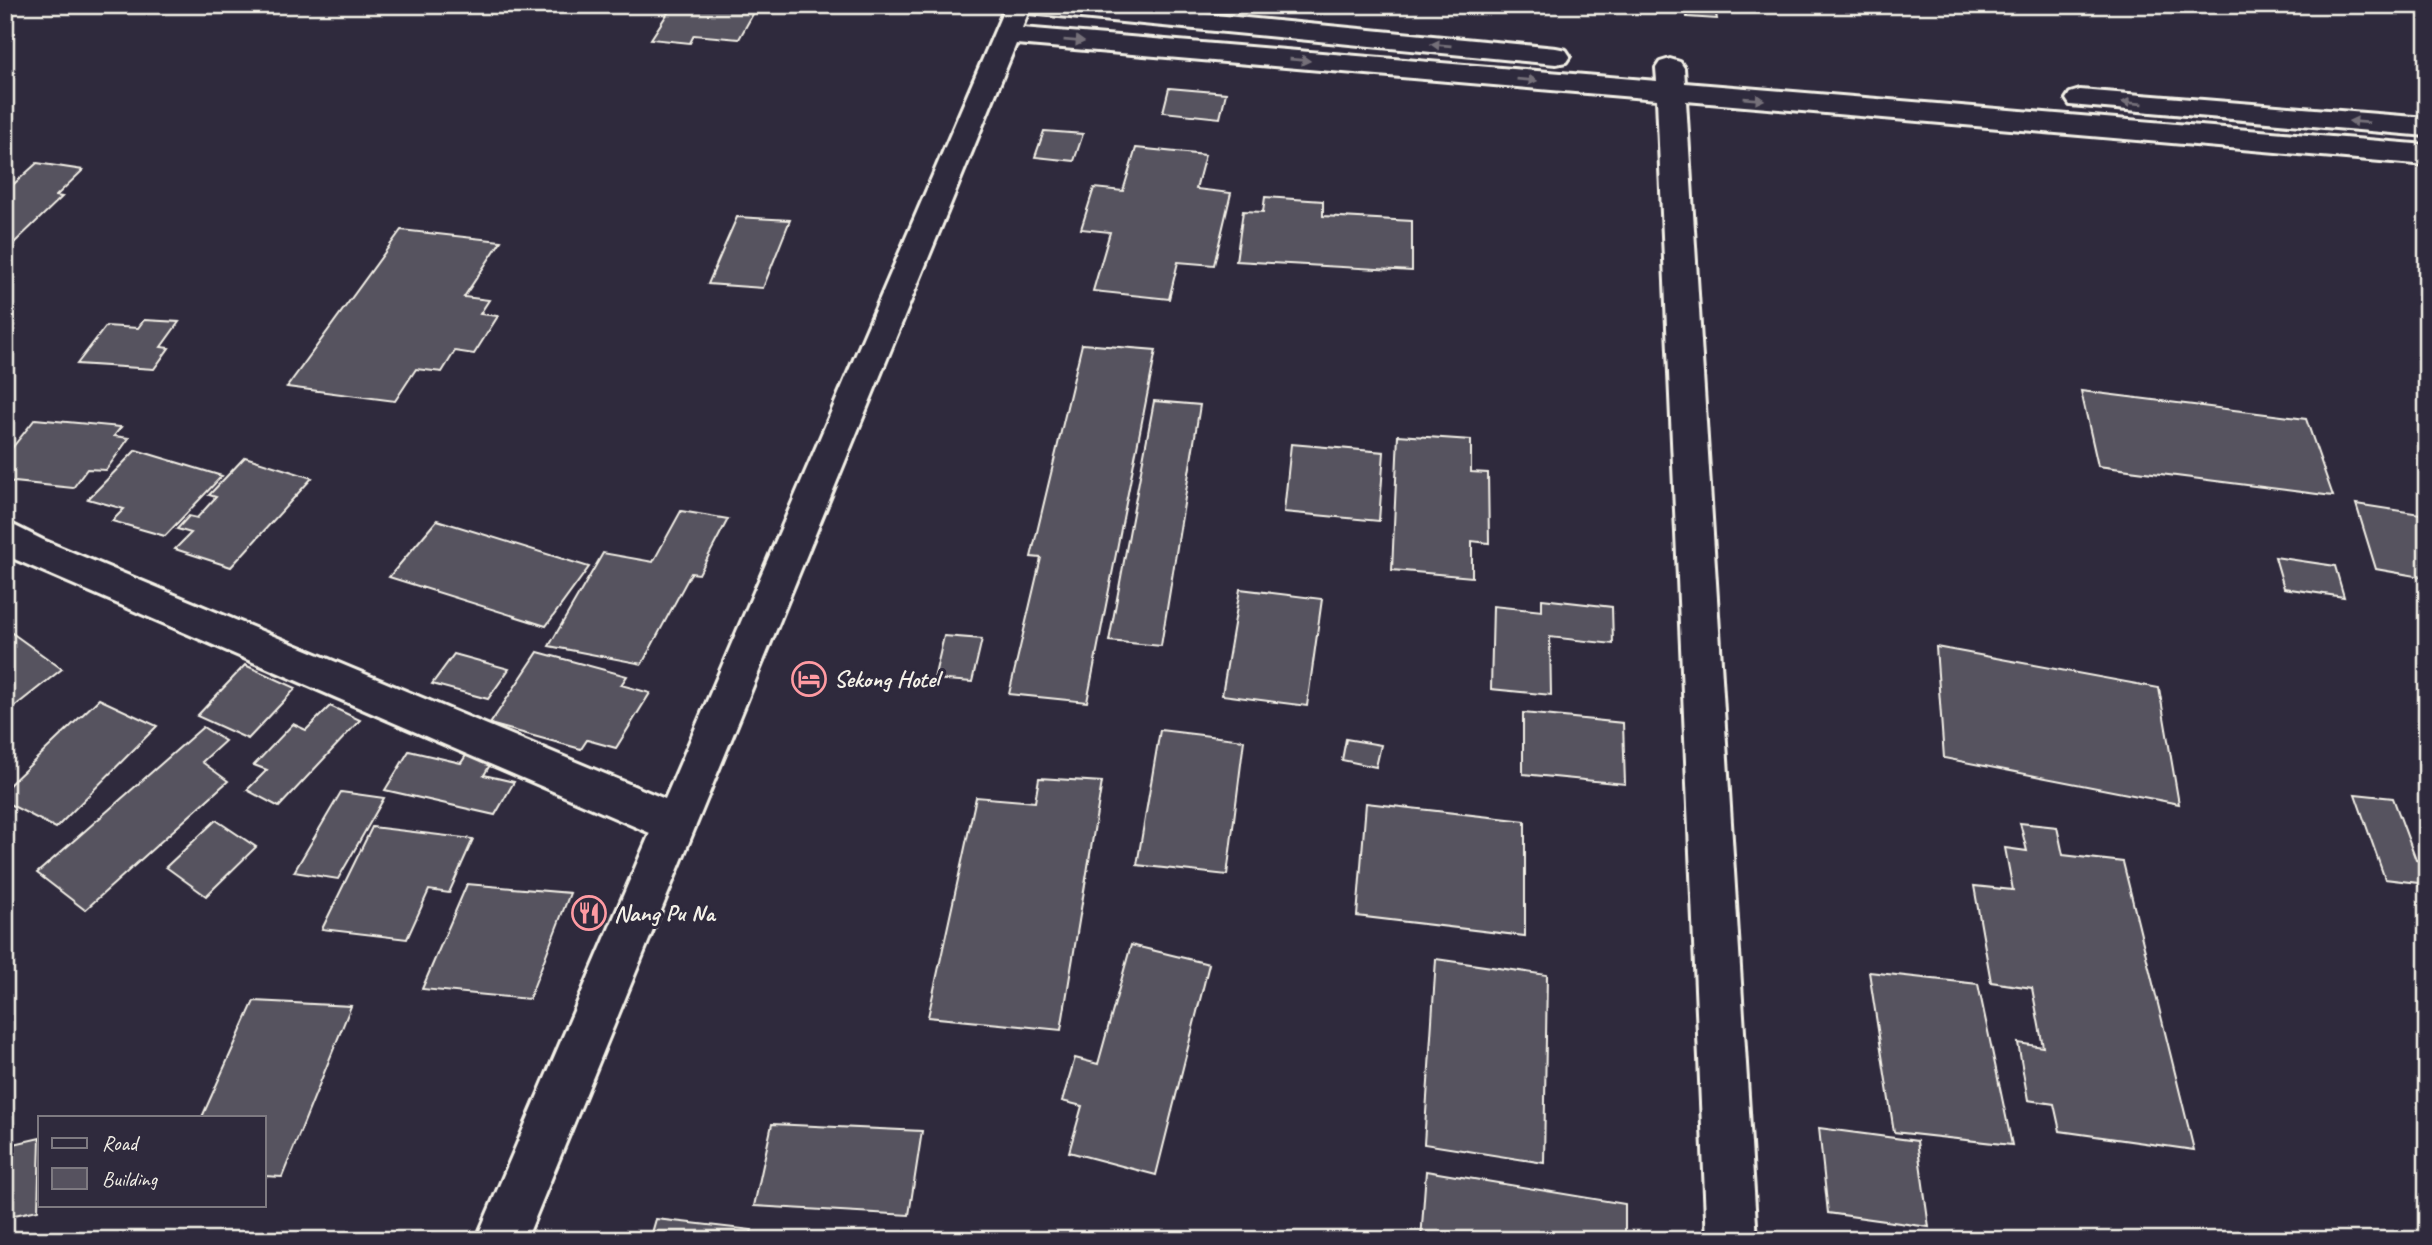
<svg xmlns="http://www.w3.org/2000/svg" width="2432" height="1245" font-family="Caveat,sans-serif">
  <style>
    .building { fill: #56525f; stroke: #f4f1e8; stroke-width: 2 }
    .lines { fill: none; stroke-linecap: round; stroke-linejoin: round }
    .minor-casing { stroke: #f4f1e8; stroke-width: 6 }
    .minor { fill: #2f2a3d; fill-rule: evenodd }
    .oneway { fill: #747079 }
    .labels { text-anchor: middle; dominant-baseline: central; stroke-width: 6; stroke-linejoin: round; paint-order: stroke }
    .poi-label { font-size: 24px; font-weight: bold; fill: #f4f1e8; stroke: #2f2a3d; text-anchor: start }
  </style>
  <rect width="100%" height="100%" fill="#2f2a3d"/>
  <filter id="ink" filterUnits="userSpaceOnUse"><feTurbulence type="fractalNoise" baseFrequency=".0143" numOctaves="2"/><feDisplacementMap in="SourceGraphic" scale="14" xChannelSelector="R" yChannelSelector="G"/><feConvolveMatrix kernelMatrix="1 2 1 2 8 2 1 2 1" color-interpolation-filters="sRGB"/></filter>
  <g filter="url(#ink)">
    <g class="building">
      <path d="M673,5H758L739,39L694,35L690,43L651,39Z"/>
      <path d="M1685,5H1714L1717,19L1687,17Z"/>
      <path d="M1169,88L1226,93L1220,118L1163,112Z"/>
      <path d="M1044,131L1083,134L1074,161L1035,157Z"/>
      <path d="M1136,148L1205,155L1196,189L1231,193L1214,265L1178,262L1169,299L1093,291L1110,232L1081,229L1094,188L1123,191Z"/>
      <path d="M37,163L83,170L56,196L62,197L12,245L5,244V192Z"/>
      <path d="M1265,197L1323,201V216L1412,221V271L1236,261L1243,211L1263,212Z"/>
      <path d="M737,217L790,220L763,288L708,284Z"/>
      <path d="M401,230L501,241L464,297L489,300L480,314L498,316L474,354L455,351L442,372L416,369L395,401L287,387Z"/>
      <path d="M144,320L179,322L161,347L169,348L154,369L77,364L106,326L138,328Z"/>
      <path d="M1082,344L1156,350L1087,702L1009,694L1041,558L1031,557Z"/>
      <path d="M2081,391L2306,419L2333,496L2098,466Z"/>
      <path d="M1154,401L1200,405L1161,646L1109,641Z"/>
      <path d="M35,419L121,427L114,436L129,438L106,470L87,469L73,488L5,481V457Z"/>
      <path d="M1398,435L1471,440V472L1488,473L1489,543L1472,541V577L1392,570Z"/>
      <path d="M1291,444L1384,452L1379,521L1284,512Z"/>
      <path d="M136,450L222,476L165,536L112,521L124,509L88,499Z"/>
      <path d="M245,457L312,478L231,567L175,549L191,533L177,529L189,516L197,518L216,497L209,495Z"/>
      <path d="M2356,504L2427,515V578L2376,569Z"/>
      <path d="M681,511L728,519L699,574L691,573L642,664L549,646L603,553L653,562Z"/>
      <path d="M437,520L589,567L546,626L389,577Z"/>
      <path d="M2275,557L2335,566L2344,597L2284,588Z"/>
      <path d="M1240,589L1322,599L1307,706L1222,695Z"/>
      <path d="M1542,599L1612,607L1613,644L1550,637L1551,695L1491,689L1493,606L1542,611Z"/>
      <path d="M12,633L62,669L5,714V638Z"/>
      <path d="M944,636L982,639L972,682L934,679Z"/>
      <path d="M1936,647L2159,688L2179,804L1944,758Z"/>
      <path d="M538,652L627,676L621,685L650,693L616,748L587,740L581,749L490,724Z"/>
      <path d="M454,654L509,669L488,699L432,684Z"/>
      <path d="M245,665L296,688L248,739L197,716Z"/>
      <path d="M99,699L157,726L56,828L5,802V789Z"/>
      <path d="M330,706L360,720L279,807L247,790L267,770L254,765L293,724L306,730Z"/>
      <path d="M1523,713L1623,723L1625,784L1523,774Z"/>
      <path d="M203,727L225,741L202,762L228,781L85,910L37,873Z"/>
      <path d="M1160,730L1244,740L1227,875L1137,865Z"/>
      <path d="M1346,739L1381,745L1376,767L1342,760Z"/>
      <path d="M409,751L461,763L467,754L493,760L484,775L514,782L495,815L385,790Z"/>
      <path d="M1039,778L1102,782L1061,1030L928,1017L976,797L1035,802Z"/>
      <path d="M341,792L384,798L338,879L294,872Z"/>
      <path d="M2355,794L2393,798L2416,860L2427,862V890H2421L2418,883L2385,879Z"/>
      <path d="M1366,803L1525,821V936L1357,916Z"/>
      <path d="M216,820L256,847L206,896L166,867Z"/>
      <path d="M2020,823L2057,827L2063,855L2123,862L2194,1150L2060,1131L2054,1104L2028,1100L2018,1043L2043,1047L2032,988L1991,982L1974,886L2013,890L2005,848L2027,851Z"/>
      <path d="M372,827L473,839L449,893L429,890L407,939L322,929Z"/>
      <path d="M467,884L570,893L529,999L422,989Z"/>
      <path d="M1131,945L1209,964L1156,1175L1069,1152L1082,1106L1062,1101L1075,1058L1098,1064Z"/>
      <path d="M1436,959L1547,975L1544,1163L1424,1144Z"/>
      <path d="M1869,972L1978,984L2012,1145L1894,1132Z"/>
      <path d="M254,1001L351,1006L282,1177L264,1176V1117H202Z"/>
      <path d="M772,1124L922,1131L909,1215L754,1206Z"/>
      <path d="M1819,1128L1917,1141L1929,1227L1828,1213Z"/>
      <path d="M40,1138L38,1210L5,1217V1146Z"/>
      <path d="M1426,1171L1625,1204V1240H1421Z"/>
      <path d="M656,1219L752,1230L749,1240H650Z"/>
      <path d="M1882,1235L1884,1240H1840L1839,1236Z"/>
    </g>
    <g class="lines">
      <g class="minor-casing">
        <g id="minor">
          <path d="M1006,5H1112L1556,48L1566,50L1570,56L1566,62L1556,64L1028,13L1022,28L1657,81L1656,68L1660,62L1670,59L1680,62L1684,68L1685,83L2427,145V165L1686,101L1757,1240H1707L1657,99L1016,44L526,1240H476L650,833L5,555V521L43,540L665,799Z"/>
          <path d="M2080,90L2427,118V136L2070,105L2066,99L2070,93Z"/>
        </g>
      </g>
      <use href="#minor" class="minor"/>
    </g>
    <defs><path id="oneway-solid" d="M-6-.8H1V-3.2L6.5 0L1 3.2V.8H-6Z" transform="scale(1.75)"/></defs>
    <g class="oneway">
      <use href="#oneway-solid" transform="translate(1074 41) rotate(5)"/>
      <use href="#oneway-solid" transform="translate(1441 45) rotate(-175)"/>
      <use href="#oneway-solid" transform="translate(1300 60) rotate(5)"/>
      <use href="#oneway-solid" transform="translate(1527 80) rotate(5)"/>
      <use href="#oneway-solid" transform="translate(1754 99) rotate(5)"/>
      <use href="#oneway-solid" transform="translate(2132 103) rotate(-175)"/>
      <use href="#oneway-solid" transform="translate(2359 122) rotate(-175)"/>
    </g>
  </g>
  <defs>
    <g id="hotel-ring" transform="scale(1.75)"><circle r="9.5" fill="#2f2a3d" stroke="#ff9aa2" stroke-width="1.5"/><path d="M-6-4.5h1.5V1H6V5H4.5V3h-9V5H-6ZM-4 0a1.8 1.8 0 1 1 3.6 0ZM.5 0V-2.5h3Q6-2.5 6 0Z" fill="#ff9aa2"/></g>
    <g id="restaurant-ring" transform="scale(1.75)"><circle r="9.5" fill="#2f2a3d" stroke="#ff9aa2" stroke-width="1.5"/><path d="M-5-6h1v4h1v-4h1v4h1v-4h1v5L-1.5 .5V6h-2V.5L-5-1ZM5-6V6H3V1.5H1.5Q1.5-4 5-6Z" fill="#ff9aa2"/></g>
  </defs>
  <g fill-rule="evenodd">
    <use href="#hotel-ring" x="809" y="679"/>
    <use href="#restaurant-ring" x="589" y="913"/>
  </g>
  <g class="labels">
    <g class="poi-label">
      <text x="834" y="679">Sekong Hotel</text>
      <text x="614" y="913">Nang Pu Na</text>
    </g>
  </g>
  <rect width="2432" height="1245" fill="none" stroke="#2f2a3d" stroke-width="28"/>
  <rect x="14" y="14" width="2404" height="1217" fill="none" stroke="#f4f1e8" stroke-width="2.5" filter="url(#ink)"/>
  <rect x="38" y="1116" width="228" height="91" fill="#2f2a3d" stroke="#7e7a81" stroke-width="2"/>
  <rect x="52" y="1138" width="35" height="10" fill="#2f2a3d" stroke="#7e7a81" stroke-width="2"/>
  <text x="102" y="1150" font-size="21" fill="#f4f1e8">Road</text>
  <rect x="52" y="1168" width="35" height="21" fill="#56525f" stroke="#7e7a81" stroke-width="2"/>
  <text x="102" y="1186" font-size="21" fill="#f4f1e8">Building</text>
</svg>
